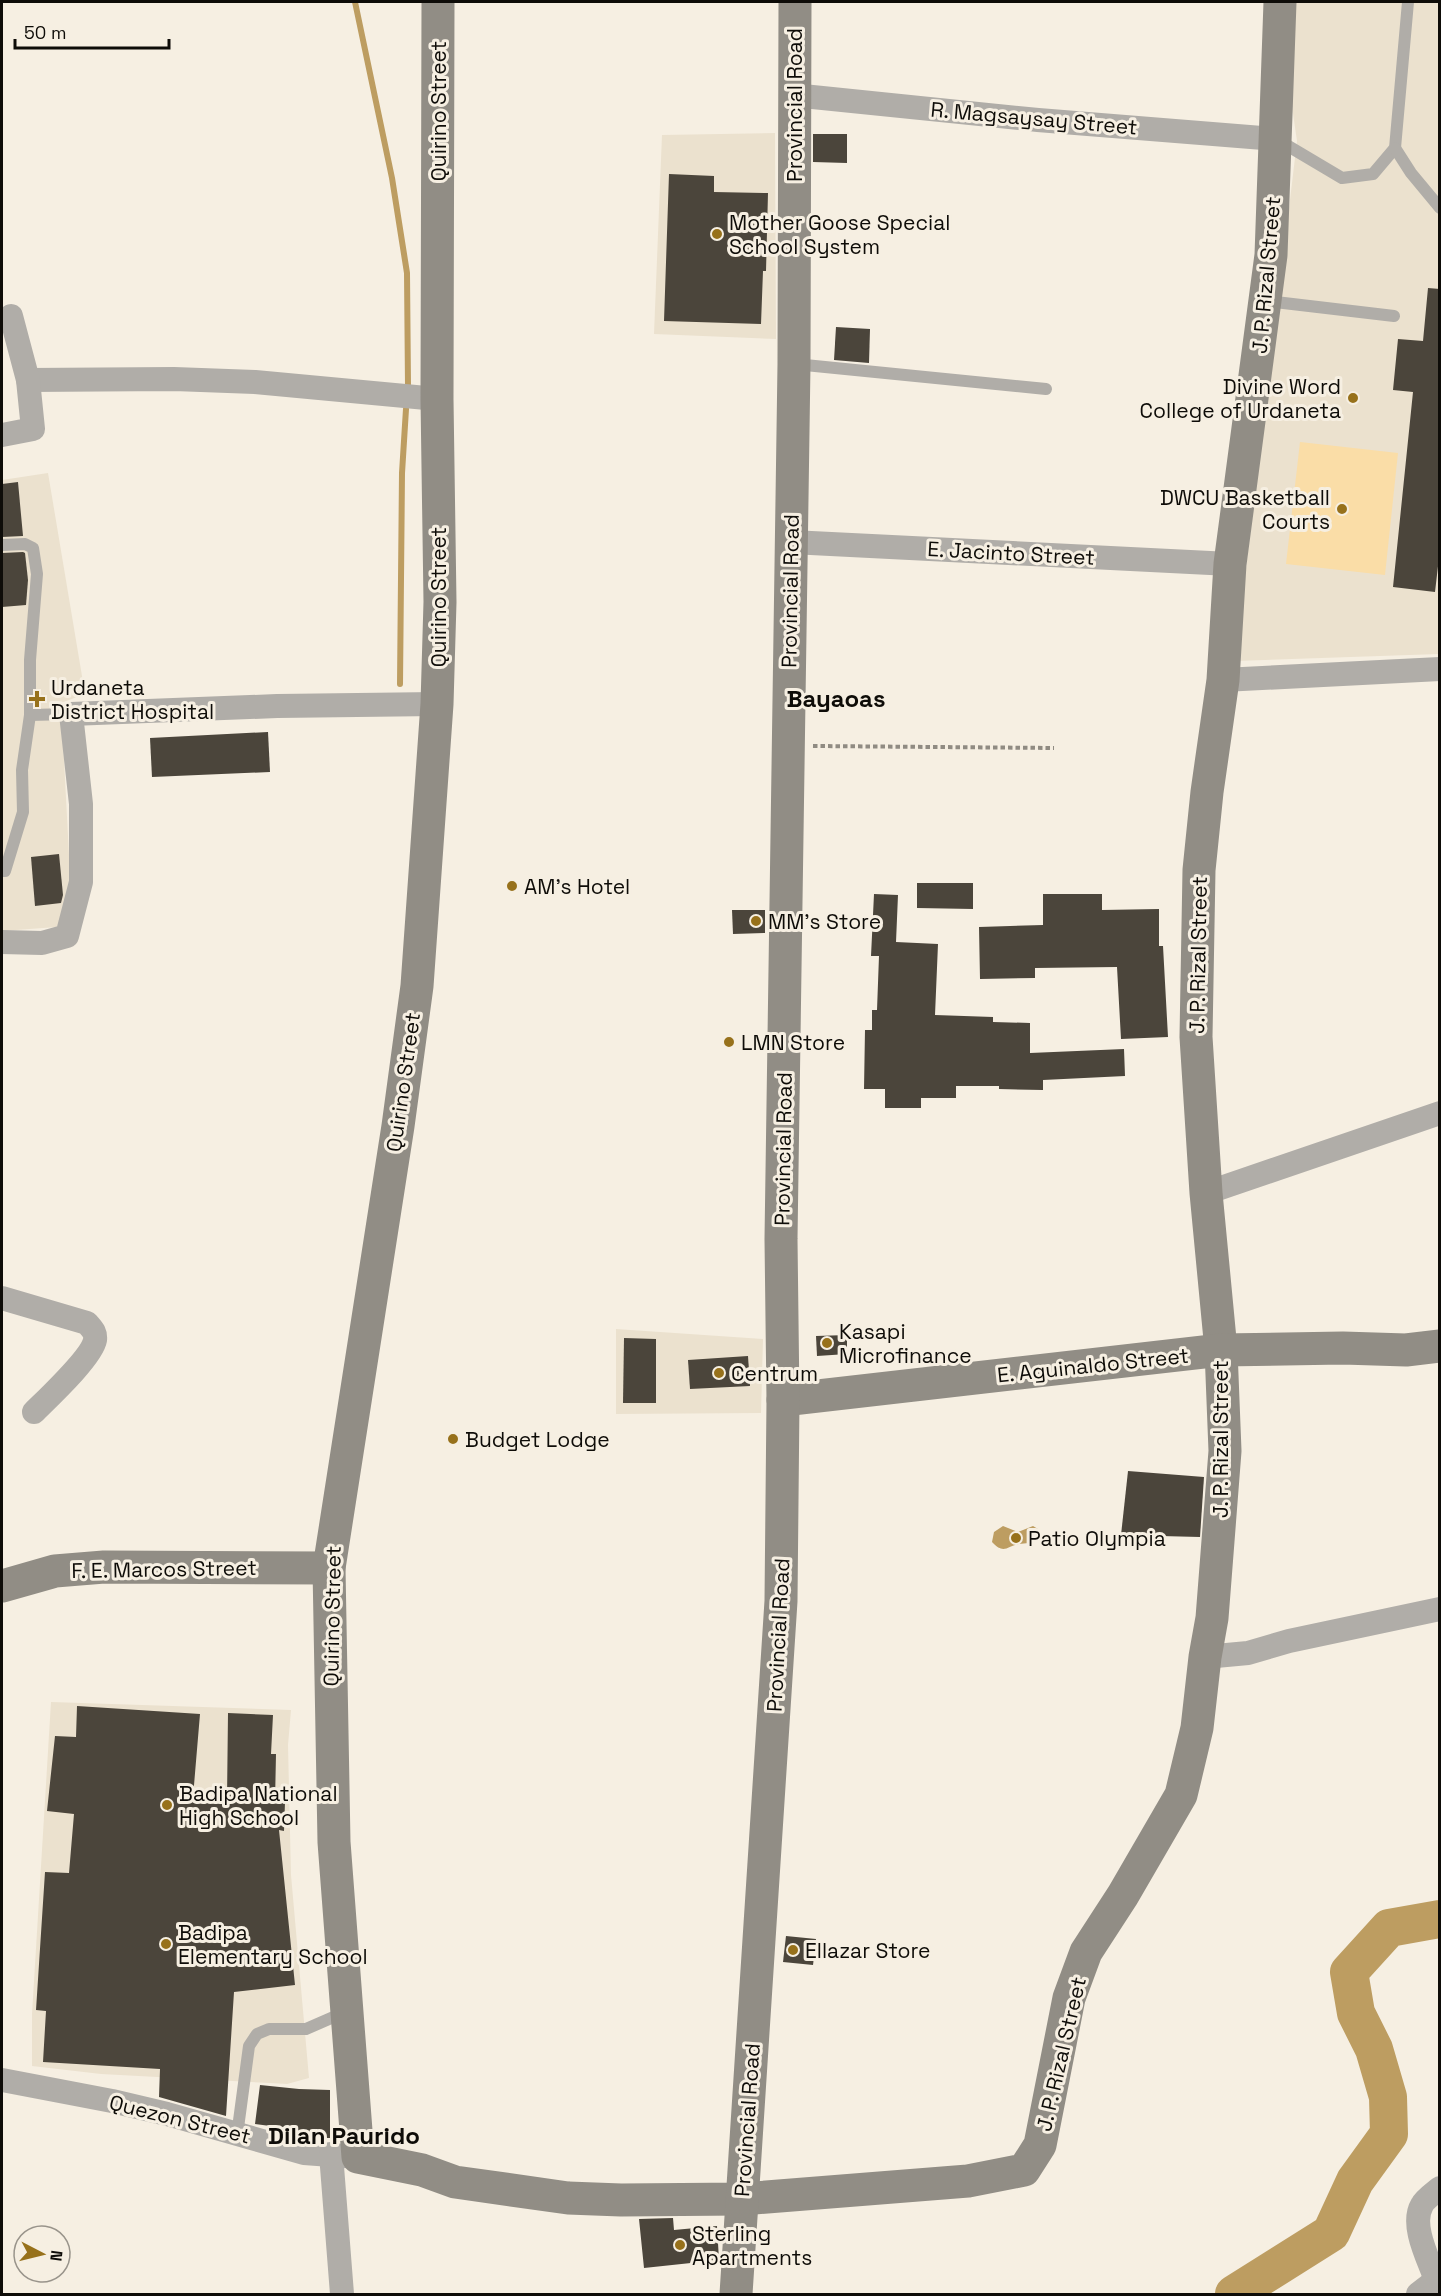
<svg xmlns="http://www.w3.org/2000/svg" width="1441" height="2296" font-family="'Space Grotesk',sans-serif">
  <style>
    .built { fill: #ebe1ce }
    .green { fill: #fadda7 }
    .water { fill: #bd9d61 }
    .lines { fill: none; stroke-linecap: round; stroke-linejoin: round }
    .stream { stroke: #bd9d61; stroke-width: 6 }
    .river { stroke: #bd9d61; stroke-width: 38 }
    .building { fill: #4b453b }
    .path { stroke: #908b82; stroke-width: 4; stroke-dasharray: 4.5 3; stroke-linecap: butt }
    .lane { stroke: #b0ada8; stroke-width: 12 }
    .street { stroke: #b0ada8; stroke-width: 24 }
    .secondary { stroke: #918d85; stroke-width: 33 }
    .poi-dot { fill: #97711b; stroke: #f6efe2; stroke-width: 2 }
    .labels { text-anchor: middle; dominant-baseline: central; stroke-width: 6; stroke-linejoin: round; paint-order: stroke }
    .street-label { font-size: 21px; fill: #0e0c08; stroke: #f6efe2 }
    .poi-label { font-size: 21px; fill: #0e0c08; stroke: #f6efe2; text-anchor: start }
    .quarter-label { font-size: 24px; font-weight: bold; fill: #0e0c08; stroke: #f6efe2 }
  </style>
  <rect width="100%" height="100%" fill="#f6efe2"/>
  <g class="built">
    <path d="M1291,2H1439V654L1235,661L1297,141L1285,59Z"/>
    <path d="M775,133L776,339L654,334L662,135Z"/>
    <path d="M48,473L85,694L61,703L71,893L57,927L2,931V480Z"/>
    <path d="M616,1329L763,1339L761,1413L616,1414Z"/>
    <path d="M51,1702L291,1710L288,1745L291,1875L309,2078L287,2084L270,2083L101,2074L32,2066V2014Z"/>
  </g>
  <path class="green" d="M1300,442L1398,453L1385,575L1286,564Z"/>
  <path class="water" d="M1003,1526L1018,1532L1033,1526L1038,1529V1540C1031,1544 1026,1543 1019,1544C1007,1546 1004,1555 992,1542L994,1532Z"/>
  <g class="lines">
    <g class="stream">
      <path d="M355,2L392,178L407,273L408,386"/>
      <path d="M400,684L402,473L406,409"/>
    </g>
    <path class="river" d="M1234,2294L1331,2233L1355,2181L1389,2134L1388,2097L1374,2049L1356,2013L1349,1972L1389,1928L1440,1919"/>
  </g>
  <g class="building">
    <path d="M813,134H847V163L813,162Z"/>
    <path d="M669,174L714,176V192L768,193L766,271H763L761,324L664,321Z"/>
    <path d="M1428,288L1440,289V549L1435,592L1393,587L1413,392L1393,390L1398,339L1423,341Z"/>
    <path d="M836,327L870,329L869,363L834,360Z"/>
    <path d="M18,482L23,536L2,537V484Z"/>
    <path d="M23,552L25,553L28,580L26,605L2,607V553Z"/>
    <path d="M268,732L270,772L152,777L150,738Z"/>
    <path d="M59,854L63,895L61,903L35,906L31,857Z"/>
    <path d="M917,883H973V909L917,908Z"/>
    <path d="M874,894L898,895L896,942L938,944L935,1015L993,1017V1022L1030,1023V1053L1124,1049L1125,1076L1043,1080V1090L999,1089V1086H956V1098H921V1108H885V1089H864L865,1030H872V1010H877L879,956H871Z"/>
    <path d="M1043,894H1102V910L1159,909V946H1163L1168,1037L1121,1039L1117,967L1035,968V978L980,979L979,927L1043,925Z"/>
    <path d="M732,910H765V933L733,934Z"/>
    <path d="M847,1335V1354L817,1356L816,1336Z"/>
    <path d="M624,1338L656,1339V1403H623Z"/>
    <path d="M748,1356L750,1386L690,1389L688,1360Z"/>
    <path d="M1128,1471L1204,1477L1200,1537L1121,1535Z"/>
    <path d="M77,1706L200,1714L193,1797L227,1799L228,1713L273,1715L271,1754H276L275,1802H285L284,1831L279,1830L295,1985L234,1992L226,2116L159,2097L160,2069L43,2062L46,2011L36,2010L45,1872L69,1873L74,1814L47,1811L55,1736L76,1737Z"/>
    <path d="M786,1936L816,1939L813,1965L783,1962Z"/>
    <path d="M260,2085L299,2089L330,2090V2138H303L293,2135V2129L255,2124Z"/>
    <path d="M673,2218L674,2230L717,2226L719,2260L644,2268L639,2219Z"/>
  </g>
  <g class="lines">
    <path class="path" d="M813,746L1054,748"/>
    <g class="lane">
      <path d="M1278,140L1342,178L1373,174L1395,148L1408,2"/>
      <path d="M1395,148L1411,173L1440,208"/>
      <path d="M1267,301L1394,316"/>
      <path d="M795,364L1046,389"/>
      <path d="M2,545L25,544L33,548L37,574L30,660V715L22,770L23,812L5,871H2"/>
      <path d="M30,715L71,714"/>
      <path d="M235,2132L238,2128L249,2046L257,2034L269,2029H306L345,2012"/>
    </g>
    <g class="street">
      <path d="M793,95L1038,120L1276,139"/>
      <path d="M28,380L174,379L255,382L437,399"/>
      <path d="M2,435L33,429L28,380L11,316"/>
      <path d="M791,542L1230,564"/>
      <path d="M1223,680L1440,669"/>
      <path d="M2,942L42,943L67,936L81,882V804L71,714L277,706L437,704"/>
      <path d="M1206,1193L1440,1113"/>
      <path d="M2,1298L87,1323C92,1329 96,1332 95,1340C92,1357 48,1398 34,1412"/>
      <path d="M1205,1657L1248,1653L1289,1641L1440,1609"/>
      <path d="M2,2080L112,2101L167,2114L304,2153L358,2157"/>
      <path d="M331,2154L342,2294"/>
      <path d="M1436,2280C1429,2260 1410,2225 1422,2205C1425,2199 1434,2193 1440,2188"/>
      <path d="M1418,2294L1440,2277"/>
    </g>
    <g class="secondary">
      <path d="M438,2L437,399L440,602L437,704L417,986L398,1126L329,1568L334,1842L358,2157L422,2170L455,2182L568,2198L621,2200L742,2199L968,2181L1024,2170L1040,2145L1069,1998L1086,1952L1123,1895L1181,1795L1197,1728L1205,1657L1212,1618L1225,1451L1221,1350L1206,1193L1196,1037L1199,870L1207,792L1223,680L1230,564L1271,255L1280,2"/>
      <path d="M783,1400L1221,1350L1343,1348L1406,1350L1440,1346"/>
      <path d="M2,1586L55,1571L104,1567L329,1568"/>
      <path d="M736,2294L781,1601L783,1400L781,1239L794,364L795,2"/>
    </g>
  </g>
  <g class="poi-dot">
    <circle cx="717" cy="234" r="6"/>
    <circle cx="1353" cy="398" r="6"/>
    <circle cx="1342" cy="509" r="6"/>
    <path d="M34 690h6v6h6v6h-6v6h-6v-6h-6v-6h6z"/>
    <circle cx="512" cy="886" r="6"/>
    <circle cx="756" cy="921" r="6"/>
    <circle cx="729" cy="1042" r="6"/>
    <circle cx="827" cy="1343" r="6"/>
    <circle cx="719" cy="1373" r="6"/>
    <circle cx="453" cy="1439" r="6"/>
    <circle cx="1016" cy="1538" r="6"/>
    <circle cx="167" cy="1805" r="6"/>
    <circle cx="166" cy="1944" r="6"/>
    <circle cx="793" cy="1950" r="6"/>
    <circle cx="680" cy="2245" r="6"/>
  </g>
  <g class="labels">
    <g class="street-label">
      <text transform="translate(794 105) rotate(-90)">Provincial Road</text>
      <text transform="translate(438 111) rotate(-90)">Quirino Street</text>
      <text transform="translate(1034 118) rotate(5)">R. Magsaysay Street</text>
      <text transform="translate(1266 275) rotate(-85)">J. P. Rizal Street</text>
      <text transform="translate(1011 553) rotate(3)">E. Jacinto Street</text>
      <text transform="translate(790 591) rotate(-89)">Provincial Road</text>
      <text transform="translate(438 597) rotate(-90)">Quirino Street</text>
      <text transform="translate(1198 955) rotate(-89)">J. P. Rizal Street</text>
      <text transform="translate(403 1082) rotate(-82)">Quirino Street</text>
      <text transform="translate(783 1149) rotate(-89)">Provincial Road</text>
      <text transform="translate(1093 1365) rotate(-6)">E. Aguinaldo Street</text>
      <text transform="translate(1220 1439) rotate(-90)">J. P. Rizal Street</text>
      <text transform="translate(164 1569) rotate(-1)">F. E. Marcos Street</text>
      <text transform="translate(332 1616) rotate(-89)">Quirino Street</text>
      <text transform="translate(778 1635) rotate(-87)">Provincial Road</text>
      <text transform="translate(1061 2054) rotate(-77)">J. P. Rizal Street</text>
      <text transform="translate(180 2119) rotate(14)">Quezon Street</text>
      <text transform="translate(747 2120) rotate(-86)">Provincial Road</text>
    </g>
    <g class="poi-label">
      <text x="729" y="222">Mother Goose Special<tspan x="729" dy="24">School System</tspan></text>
      <text x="1341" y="386" text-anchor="end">Divine Word<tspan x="1341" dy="24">College of Urdaneta</tspan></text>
      <text x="1330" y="497" text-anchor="end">DWCU Basketball<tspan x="1330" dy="24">Courts</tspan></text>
      <text x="51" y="687">Urdaneta<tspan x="51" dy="24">District Hospital</tspan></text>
      <text x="524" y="886">AM's Hotel</text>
      <text x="768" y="921">MM's Store</text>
      <text x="741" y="1042">LMN Store</text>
      <text x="839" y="1331">Kasapi<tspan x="839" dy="24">Microfinance</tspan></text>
      <text x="731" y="1373">Centrum</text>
      <text x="465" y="1439">Budget Lodge</text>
      <text x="1028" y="1538">Patio Olympia</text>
      <text x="179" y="1793">Badipa National<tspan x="179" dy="24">High School</tspan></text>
      <text x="178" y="1932">Badipa<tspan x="178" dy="24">Elementary School</tspan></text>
      <text x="805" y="1950">Ellazar Store</text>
      <text x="692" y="2233">Sterling<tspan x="692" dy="24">Apartments</tspan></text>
    </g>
    <g class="quarter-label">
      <text x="836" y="698">Bayaoas</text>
      <text x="344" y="2135">Dilan Paurido</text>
    </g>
  </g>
  <rect width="1441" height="2296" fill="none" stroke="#0e0c08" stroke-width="6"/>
  <g transform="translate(42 2254) rotate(97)"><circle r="28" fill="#f6efe2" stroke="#99948b" stroke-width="1.5"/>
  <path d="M0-4.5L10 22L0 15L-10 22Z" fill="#97711b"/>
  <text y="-9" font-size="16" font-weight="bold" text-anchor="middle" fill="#0e0c08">N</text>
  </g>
  <path d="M15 39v9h154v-9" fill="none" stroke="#0e0c08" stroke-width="3"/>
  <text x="24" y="39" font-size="18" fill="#0e0c08" stroke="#f6efe2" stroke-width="4.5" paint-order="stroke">50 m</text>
</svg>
